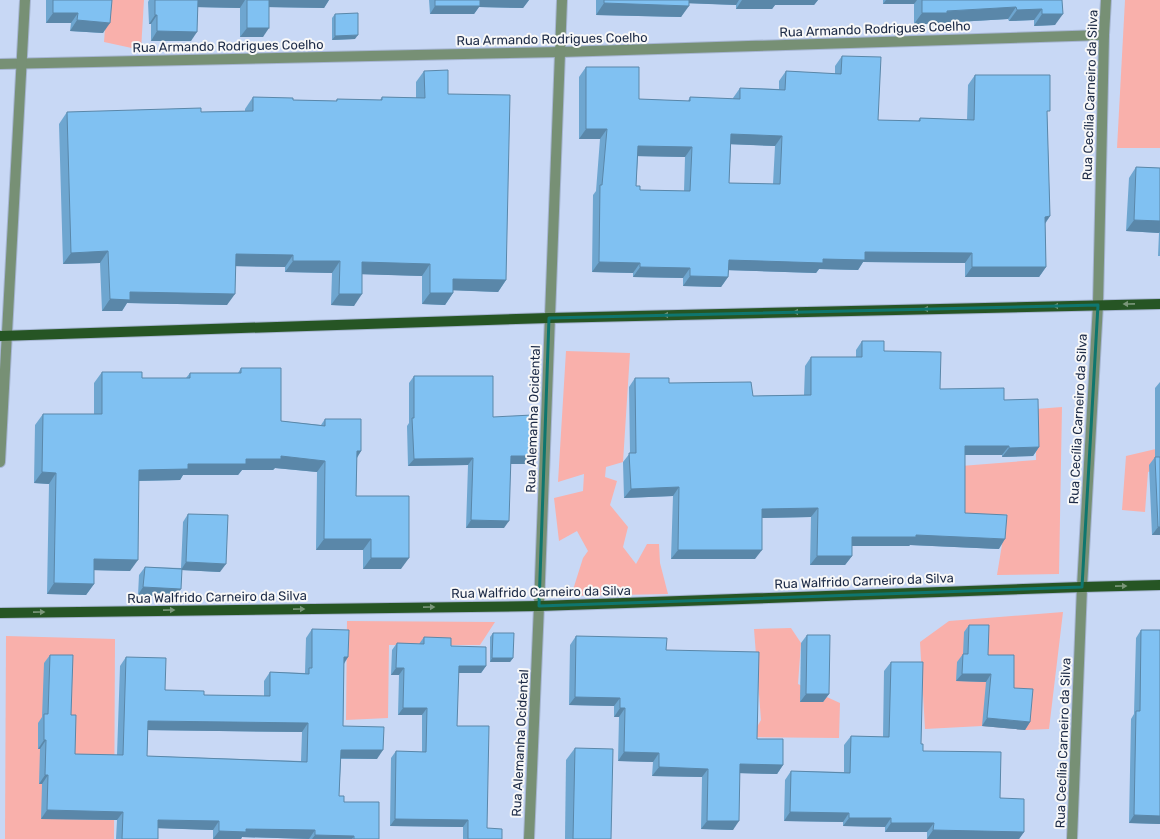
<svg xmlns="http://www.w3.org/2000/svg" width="1160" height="839" font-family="Rubik,sans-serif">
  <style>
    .green { fill: #f9b0ab }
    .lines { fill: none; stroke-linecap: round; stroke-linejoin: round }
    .minor-casing { stroke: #a6b5d2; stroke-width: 12 }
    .major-casing { stroke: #a6b5d2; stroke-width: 12 }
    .minor { stroke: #779075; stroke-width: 10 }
    .major { stroke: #265524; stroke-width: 10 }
    .wall { fill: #6ea6d0; fill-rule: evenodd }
    .shaded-wall { fill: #5a87a9 }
    .building { fill: #80c1f2; stroke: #5a87a9; fill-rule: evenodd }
    .oneway { fill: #7a9679 }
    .marked { fill: none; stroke: #0f766e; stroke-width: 3; stroke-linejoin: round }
    .labels { text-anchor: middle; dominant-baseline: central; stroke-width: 4; stroke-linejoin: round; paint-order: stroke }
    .street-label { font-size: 13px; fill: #1c2a46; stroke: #f8f8f8 }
  </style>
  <rect width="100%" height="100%" fill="#c8d8f5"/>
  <g class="green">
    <path d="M107,0H144L141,50L104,42Z"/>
    <path d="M1125,0H1160V148H1117Z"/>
    <path d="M566,351L630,353L623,462L606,467L605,477L617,481L610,505L628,527L623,547L636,564L647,544H659L660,563L668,594L571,596L583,558L588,551L577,531L559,541L554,498L583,491L584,474L558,482Z"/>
    <path d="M1062,407L1059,574L997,575L1007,514L961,523V466L1036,460V409Z"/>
    <path d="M1160,448V468L1148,472L1145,512L1122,510L1126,456Z"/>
    <path d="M1063,612L1049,729L1025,730L982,726L925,729L920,642L949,621Z"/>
    <path d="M347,621L495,622L480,645H389L388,718L346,720Z"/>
    <path d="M791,628L801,643L798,684L840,703L839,738L751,737L761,720L754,629Z"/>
    <path d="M6,636L115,639L114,839H5Z"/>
  </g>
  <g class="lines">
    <g class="minor-casing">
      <g id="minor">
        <path d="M0,64L560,52L1104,35"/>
        <path d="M0,462L25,0"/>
        <path d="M529,839L539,606L562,0"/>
        <path d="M1072,839L1082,587L1098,305L1104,35L1106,0"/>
      </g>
    </g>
    <g class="major-casing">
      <g id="major">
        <path d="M0,336L549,318L1160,304"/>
        <path d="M0,613L539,606L1082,587L1160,585"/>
      </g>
    </g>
    <use href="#minor" class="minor"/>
    <use href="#major" class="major"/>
  </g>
  <g class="wall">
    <path d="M46,0H112L103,33L70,31L71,23H46Z"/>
    <path d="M149,0H329L324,8L269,7L263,37H240V8L198,7L191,41H151V24H149L148,2Z"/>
    <path d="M429,0H529L523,8L479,7L474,14H430Z"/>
    <path d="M596,0H818L814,5H775L772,9H736V5L689,3L681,17L596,15Z"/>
    <path d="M883,0H1062L1055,25L1034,26V20L1009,21L1008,19L940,23L939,24H914V4H883Z"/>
    <path d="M335,14L355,39L332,40V18Z"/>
    <path d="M842,56L878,120L918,121L920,118L967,120L968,85L975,75L1047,114L1050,216L1045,224L1046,267L1039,277H965V263L863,262L858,270L819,269L816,273L729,270L728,277L721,287L683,286V278L633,277V273L592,272L593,195L596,191L600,139H579V77L586,67L639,99L688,101L690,97L733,99V98L740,88L779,89V81L786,71L835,74V66ZM731,144L775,146L773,184L729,183ZM638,156L685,157L684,191L640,190L636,186Z"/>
    <path d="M424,71L448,94L506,280L498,292L453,290V293L445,305L422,304V276L362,274L354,306L331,305L332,273L285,272V267L235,266L227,305L127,303L122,311H102L100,263L63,264L59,124L67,112H201L245,111V109L253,97L293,100L336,101L337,99L380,100L382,97L416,98V82Z"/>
    <path d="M1136,167L1160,168V256H1158L1159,233L1126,231L1129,178Z"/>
    <path d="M862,341L884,351L940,389L1004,400L1039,447L1033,456L1002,457V455H965V513L999,549L910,545L909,546H852V556L845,565H810L811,517L762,518L755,559H671L673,496L624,498L623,462L630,453L629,387L635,378L753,396L804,395L805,366L811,357H856V350Z"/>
    <path d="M241,368L281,421L321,425L325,419L361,451L357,458L356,496L401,569H363V550H316L317,472L275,468L273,470H242L238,475H183L180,480L139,481L130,571L94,570V584L86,595L47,594L49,484L34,483L35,425L43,414H94V383L102,372L142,378H186L190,373H238Z"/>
    <path d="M414,376L493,417L534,456L528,464H511L504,528H466L468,465L408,466L407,426L409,423V383Z"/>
    <path d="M1160,382V535H1152L1149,465L1155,457V388Z"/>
    <path d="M188,514L220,572L182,570L175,597L138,595L139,575L145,567L181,568L183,522Z"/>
    <path d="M969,625L988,655L1014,688L1030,722L1025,730L982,726L986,682L956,681L957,662L963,654L964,632Z"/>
    <path d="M312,629L348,657L344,664L343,726L377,759H341L339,796L344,802L379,839H309L242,837L241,839H213V830L158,828V839H116L117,820L41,819L42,784H39L40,749H38V723L42,717L44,663L50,655L71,715L75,754L117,755L120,666L126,657L165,690L204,695L264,696V681L270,672L305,673L306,638ZM148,730L302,732L301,761L147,756Z"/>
    <path d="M1141,630H1160V824L1129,823L1131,719L1134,714L1136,638Z"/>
    <path d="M493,633L513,658L510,662H490V637Z"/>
    <path d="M807,635L829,694L823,702H800L801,643Z"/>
    <path d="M576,636L666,650L757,739L783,765L777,774L740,773L733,830L701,829L702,777L652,776L653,762L618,761L619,717H614V706L569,705L570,645Z"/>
    <path d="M424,637L451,646L486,666L481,673H458L457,726L487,828L502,839H463V827L390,826L391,758L396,751L422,752V715H398L399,675H391L392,650L397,643L419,644Z"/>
    <path d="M891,662L923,751L1000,798L1024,832L1019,839H927V832H885V827L843,826V822L784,821L785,780L791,771L844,772V745L851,736L883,737L884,671Z"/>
    <path d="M575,748L611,839H565L566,760Z"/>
  </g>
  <g class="shaded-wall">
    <path d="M197,0H245L240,8L192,7Z"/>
    <path d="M267,0H329L324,8L263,7Z"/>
    <path d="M479,0H529L523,8L479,7L474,14H430L435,6Z"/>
    <path d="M683,0H739L736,5L681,3Z"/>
    <path d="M742,0H818L814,5H775L772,9H736Z"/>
    <path d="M886,0H917L914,4H883Z"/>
    <path d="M604,3L689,6L681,17L596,15Z"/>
    <path d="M1016,7L1008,19L940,23L939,24H914L922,13Z"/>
    <path d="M1042,9L1034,20L1009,21L1017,10Z"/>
    <path d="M53,13H78L71,23H46Z"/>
    <path d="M1042,14H1063L1055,25L1034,26Z"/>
    <path d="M155,15H157L151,24H149Z"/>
    <path d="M77,20L110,23L103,33L70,31Z"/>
    <path d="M247,28H269L263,37H240Z"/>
    <path d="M157,31L197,32L191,41H151Z"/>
    <path d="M358,35L355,39L332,40L335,36Z"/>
    <path d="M586,129H607L600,139H579Z"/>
    <path d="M731,134L782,136L775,146L724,144Z"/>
    <path d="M638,146L692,147L685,157L631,156Z"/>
    <path d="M1050,216L1043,226L1045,217Z"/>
    <path d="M1134,220L1160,221V232L1159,233L1126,231Z"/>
    <path d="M108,251L100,263L63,264L71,253Z"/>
    <path d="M865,252L972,253L965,263L863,262L858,270L819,269L816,273L722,270L729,260L823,259Z"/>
    <path d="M236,254L293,255L285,267L228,266Z"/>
    <path d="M293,261H340L332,273L285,272Z"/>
    <path d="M362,262L430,264L422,276L354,274Z"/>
    <path d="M599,262L640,263L633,273L592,272Z"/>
    <path d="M640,267L690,268L683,278L633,277Z"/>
    <path d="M972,267H1046L1039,277H965Z"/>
    <path d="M690,276L728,277L721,287L683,286Z"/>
    <path d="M453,279L506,280L498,292L445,290Z"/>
    <path d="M130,292L235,294L227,305L127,303L122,311H102L110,299Z"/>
    <path d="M430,293H453L445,305L422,304Z"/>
    <path d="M339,294H362L354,306L331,305Z"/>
    <path d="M965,446H1009L1002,455H959Z"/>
    <path d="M1039,447L1033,456L1002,457L1009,448Z"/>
    <path d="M357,451H361L354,462Z"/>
    <path d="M281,456L325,461L317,472L275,468L273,470H242L238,475H183L180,480L131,481L139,470L188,464Z"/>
    <path d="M511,456H534L528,464H506Z"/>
    <path d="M473,458L468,465L408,466L414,459Z"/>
    <path d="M42,472L56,473L49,484L34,483Z"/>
    <path d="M679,487L673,496L624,498L631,489Z"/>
    <path d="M818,508L811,517L755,518L762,509Z"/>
    <path d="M471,520L509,521L504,528H466Z"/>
    <path d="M1158,527H1160V535H1152Z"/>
    <path d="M916,535L1005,539L999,549L910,545L909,546H845L852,537Z"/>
    <path d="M324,539H371L363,550H316Z"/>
    <path d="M678,550H762L755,559H671Z"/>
    <path d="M817,556H852L845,565H810Z"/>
    <path d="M371,558H409L401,569H363Z"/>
    <path d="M94,559L138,560L130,571L87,570Z"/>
    <path d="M186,562L226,564L220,572L181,570Z"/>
    <path d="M54,583L94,584L86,595L47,594Z"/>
    <path d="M143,587L181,589L175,597L138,595Z"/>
    <path d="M344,657H348L342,666Z"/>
    <path d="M492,658H513L510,662H490Z"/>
    <path d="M459,666H486L481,673H454Z"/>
    <path d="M396,668H404L399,675H391Z"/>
    <path d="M962,674H991L986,682L956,681Z"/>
    <path d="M806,694H829L823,702H800Z"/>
    <path d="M575,697L620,698L614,706L569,705Z"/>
    <path d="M403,708H427L422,715H398Z"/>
    <path d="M620,708H625L619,717H614Z"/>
    <path d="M987,718L1030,722L1025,730L982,726Z"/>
    <path d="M148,721L308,723L302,732L142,730Z"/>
    <path d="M44,740H46L40,749H38Z"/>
    <path d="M341,750H383L377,759L335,758Z"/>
    <path d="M624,752L659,753L653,762L618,761Z"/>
    <path d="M740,764L783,765L777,774L734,773Z"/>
    <path d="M659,767L708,769L702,777L652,776Z"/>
    <path d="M45,775H48L42,784H39Z"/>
    <path d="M47,810L123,812L117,820L41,819Z"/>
    <path d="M790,812L849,813L843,822L784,821Z"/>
    <path d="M1134,815L1160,816V824L1129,823Z"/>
    <path d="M849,818H891L885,827L843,826Z"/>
    <path d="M395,819L468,820L463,827L390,826Z"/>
    <path d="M158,820L219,821L213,830L152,828Z"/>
    <path d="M707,821H739L733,830L701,829Z"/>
    <path d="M891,823H934L927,832H885Z"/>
    <path d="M246,829L315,830L309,839L242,837L241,839H213L219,831Z"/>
    <path d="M933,830L1024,832L1019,839H927Z"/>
    <path d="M315,835L354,836L352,839H312Z"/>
  </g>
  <g class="building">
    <path d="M53,0H112L110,23L77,20L78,13H53Z"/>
    <path d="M155,0H198L197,32L157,31V15H155Z"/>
    <rect x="247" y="0" width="22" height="28"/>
    <rect x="435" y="0" width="45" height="6"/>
    <path d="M604,0H689V6L604,3Z"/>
    <path d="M922,0H1062L1063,14H1042V9L1017,10L1016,7L947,11V13H922Z"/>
    <path d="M358,13V35L335,36V14Z"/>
    <path d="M842,56L881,57L878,120L920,121V118L974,120L975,75H1050V111H1047L1050,216L1045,217L1046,267H972V253L865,252V260L823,259V263L729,260L728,277L690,276V268L640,267V263L599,262L600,185H602L607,129H586V67H639V99L690,101V97L740,99V88L785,90L786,71L841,74ZM731,134L782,136L780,184L729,183ZM638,146L692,147L690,191L640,190V186H636Z"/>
    <path d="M448,70V94L510,95L506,280L453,279V293H430V264L362,262V294H339L340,261H293V255L236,254L235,294L130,292V300L110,299L108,251L71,253L67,112L201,108V112L253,111V97L293,98V100L337,101V99L382,100V97L425,98L424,71Z"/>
    <path d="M1136,167L1160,168V221L1134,220Z"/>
    <path d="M862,341H884V351L941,352L940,389L1004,388V400L1038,399L1039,447L1009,448V446H965V513L1007,515L1005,539L916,535V537H852V556H817L818,508L762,509V550H678L679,487L631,489L629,453H636L635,378H669V383L751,382L753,396L811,395V357H862Z"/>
    <path d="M241,368H281V421L325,426V419H361V451H357L356,496H409V558H371V539H324L325,461L281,456V459H246V464H188V469L139,470L138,560L94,559V584L54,583L56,473L42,472L43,414H102V372H142V378H190V373H241Z"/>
    <path d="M414,376H493V417L532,415L534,456H511L509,521L471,520L473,458L414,459L412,418H414Z"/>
    <path d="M1155,457H1160V527H1158Z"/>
    <path d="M188,514L228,515L226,564L186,562Z"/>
    <path d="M145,567L182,569L181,589L143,587Z"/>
    <path d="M969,625H989L988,655H1014V688L1033,689L1030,722L987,718L991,674H962L963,654H968Z"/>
    <path d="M312,629L349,630L348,657H344L343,726L384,727L383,750H341L339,796H344V802H379V839H354V836L315,835V830L246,829V832L219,831V821L158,820V839H122L123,812L47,810L48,775H45L46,740H44V714H48L50,655H73L71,715H76L75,754L123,755L126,657L166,658L165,690L204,691V695L270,696V672L309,674V668H312ZM148,721L308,723L307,762L147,756Z"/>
    <path d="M1141,630H1160V816L1134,815L1136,711H1140Z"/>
    <path d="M493,633H514L513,658H492Z"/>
    <path d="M807,635H830L829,694H806Z"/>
    <path d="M576,636L667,638L666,650L759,652L757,739H783V765L740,764L739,821H707L708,769L659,767V753L624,752L625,708H620V698L575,697Z"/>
    <path d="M424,637L451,638V646L486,647V666H459L457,726H489L487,828L502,829V839H468V820L395,819L396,751L426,752L427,708H403L404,668H396L397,643L424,644Z"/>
    <path d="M891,662H923L921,744H923V751L1001,752L1000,798L1024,799V832L933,830L934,823H891V818H849V813L790,812L791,771L850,773L851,736L889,737Z"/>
    <path d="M575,748L613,749L611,839H573Z"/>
  </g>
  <defs><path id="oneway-solid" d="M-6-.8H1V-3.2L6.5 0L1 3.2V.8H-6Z"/></defs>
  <g class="oneway">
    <use href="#oneway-solid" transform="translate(1129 304) rotate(179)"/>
    <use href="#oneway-solid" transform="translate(1059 306) rotate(179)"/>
    <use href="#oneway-solid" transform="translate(929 309) rotate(179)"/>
    <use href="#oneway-solid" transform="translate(799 312) rotate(179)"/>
    <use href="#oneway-solid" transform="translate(669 315) rotate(179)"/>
    <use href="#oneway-solid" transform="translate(1121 586) rotate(-1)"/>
    <use href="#oneway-solid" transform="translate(429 607) rotate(-1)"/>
    <use href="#oneway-solid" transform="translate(299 609) rotate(-1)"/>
    <use href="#oneway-solid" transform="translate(169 610) rotate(-1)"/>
    <use href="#oneway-solid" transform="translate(39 612) rotate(-1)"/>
  </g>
  <path class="marked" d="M1098,305L1082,587L539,606L549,318Z"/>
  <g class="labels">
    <g class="street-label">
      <text transform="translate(875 29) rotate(-2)">Rua Armando Rodrigues Coelho</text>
      <text transform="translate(552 39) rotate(-1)">Rua Armando Rodrigues Coelho</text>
      <text transform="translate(228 46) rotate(-1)">Rua Armando Rodrigues Coelho</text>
      <text transform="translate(1090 95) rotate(-88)">Rua Cecília Carneiro da Silva</text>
      <text transform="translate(533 419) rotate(-88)">Rua Alemanha Ocidental</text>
      <text transform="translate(1078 419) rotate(-87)">Rua Cecília Carneiro da Silva</text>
      <text transform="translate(864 581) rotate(-2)">Rua Walfrido Carneiro da Silva</text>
      <text transform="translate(541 592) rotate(-1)">Rua Walfrido Carneiro da Silva</text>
      <text transform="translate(217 597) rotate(-1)">Rua Walfrido Carneiro da Silva</text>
      <text transform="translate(520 743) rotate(-87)">Rua Alemanha Ocidental</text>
      <text transform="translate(1063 743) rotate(-88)">Rua Cecília Carneiro da Silva</text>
    </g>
  </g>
</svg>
